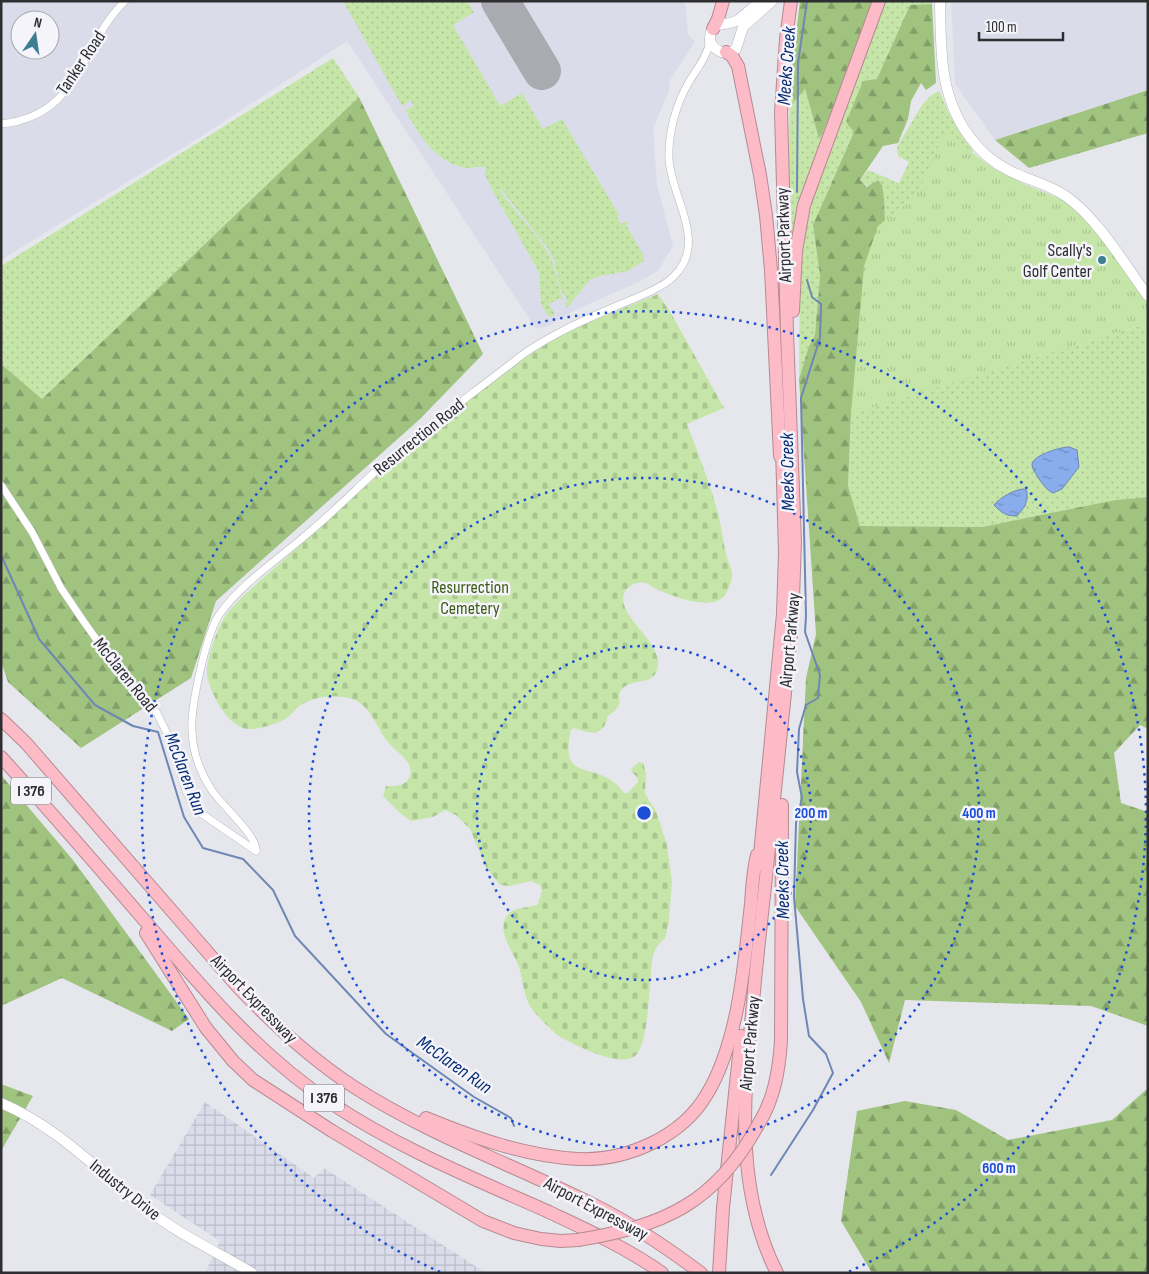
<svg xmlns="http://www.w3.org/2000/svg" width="1149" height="1274" font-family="'Sofia Sans Condensed',sans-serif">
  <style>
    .built { fill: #dbdcea; fill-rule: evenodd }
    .industrial { fill: url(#industrial-grid) }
    .grass { fill: url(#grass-dots) }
    .forest { fill: url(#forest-firs) }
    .cemetery { fill: url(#cemetery-stones) }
    .park { fill: url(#park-tufts) }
    .water { fill: url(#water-ripples); stroke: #6e87b4 }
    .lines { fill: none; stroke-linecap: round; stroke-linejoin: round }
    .stream { stroke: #6e87b4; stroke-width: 2 }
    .runway { stroke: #aaabb0; stroke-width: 38 }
    .street-casing { stroke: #b5b6bb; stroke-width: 8 }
    .secondary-casing { stroke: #b5b6bb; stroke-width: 11 }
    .highway-casing { stroke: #b58a92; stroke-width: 14 }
    .street { stroke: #fff; stroke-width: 7 }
    .secondary { stroke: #fff; stroke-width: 10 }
    .highway { stroke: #fdbbc7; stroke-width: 12 }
    .highway-bridge-casing { stroke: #b58a92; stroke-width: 14; stroke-linecap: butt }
    .highway-bridge { stroke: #fdbbc7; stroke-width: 12 }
    .ring { fill: none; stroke: #1d4ed8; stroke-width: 2.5; stroke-dasharray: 2.5 5 }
    .poi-dot { fill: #3e7e91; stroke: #f4f4fa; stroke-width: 2 }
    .labels { text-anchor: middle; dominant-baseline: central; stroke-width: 5; stroke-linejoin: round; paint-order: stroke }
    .shield { fill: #f4f4fa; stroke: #69696d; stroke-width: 1 }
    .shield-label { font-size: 16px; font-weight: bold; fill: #2e2e31 }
    .street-label { font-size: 18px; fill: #2e2e31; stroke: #f4f4fa }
    .poi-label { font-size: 18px; fill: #2e2e31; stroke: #f4f4fa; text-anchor: end }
    .park-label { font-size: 18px; fill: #3c5c14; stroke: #f4f4fa }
    .water-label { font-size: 19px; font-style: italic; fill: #062c74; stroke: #f4f4fa }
    .centre { fill: #1d4ed8; stroke: #f4f4fa; stroke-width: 2.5 }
    .ring-label { font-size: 15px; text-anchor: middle; font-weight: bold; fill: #1d4ed8; stroke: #f4f4fa; stroke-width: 5; stroke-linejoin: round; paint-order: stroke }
  </style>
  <defs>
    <pattern id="industrial-grid" width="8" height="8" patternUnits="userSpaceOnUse" patternTransform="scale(1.25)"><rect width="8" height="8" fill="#dbdcea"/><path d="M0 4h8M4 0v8" fill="none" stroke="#bcbdc9"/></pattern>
    <pattern id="grass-dots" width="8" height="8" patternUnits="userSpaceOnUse" patternTransform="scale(1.25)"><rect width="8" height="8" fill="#c5e6a8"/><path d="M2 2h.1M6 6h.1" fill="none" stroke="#aac691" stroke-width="1.8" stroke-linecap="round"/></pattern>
    <pattern id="forest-firs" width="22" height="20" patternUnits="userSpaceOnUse" patternTransform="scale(1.25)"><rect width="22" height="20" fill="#a0c37f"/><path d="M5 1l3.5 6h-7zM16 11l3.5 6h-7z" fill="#839f69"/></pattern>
    <pattern id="cemetery-stones" width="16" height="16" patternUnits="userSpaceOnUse" patternTransform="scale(1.25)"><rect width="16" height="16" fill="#c5e6a8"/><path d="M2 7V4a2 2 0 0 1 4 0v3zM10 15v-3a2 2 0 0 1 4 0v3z" fill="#aac691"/></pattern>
    <pattern id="park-tufts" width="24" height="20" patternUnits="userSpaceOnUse" patternTransform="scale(1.25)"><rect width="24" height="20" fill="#c5e6a8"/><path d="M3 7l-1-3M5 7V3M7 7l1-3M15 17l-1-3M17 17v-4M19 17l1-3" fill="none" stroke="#aac691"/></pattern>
    <pattern id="water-ripples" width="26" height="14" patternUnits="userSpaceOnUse" patternTransform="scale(1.25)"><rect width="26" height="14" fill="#89adec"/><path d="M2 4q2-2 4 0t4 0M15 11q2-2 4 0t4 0" fill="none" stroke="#708dc0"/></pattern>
  </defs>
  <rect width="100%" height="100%" fill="#e6e7ed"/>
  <g class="built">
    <path d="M1,1H685L688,34L695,42L670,80L669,91L653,128L657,184L673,246L658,271L637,283L575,310L549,326L536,329L347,41L202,136L1,260ZM20,20H50V50H20Z"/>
    <path d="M951,1H1148V90L995,140L955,84Z"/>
  </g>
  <path class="industrial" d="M205,1102L314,1178L324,1168L486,1273H205L220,1241L150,1195Z"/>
  <g class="grass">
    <path d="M343,1H468L474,12L453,25L500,106L522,93L543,129L562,119L619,215L617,217L621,224L627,221L628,223L626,225L644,256V261L628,271L600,276L590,280L567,308L565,304L568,301L560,289L554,260L549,250L501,189L500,191C515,213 537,233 550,257C557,271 557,287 564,301L560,298L549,304L555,315L549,317L541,304L539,272L494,193L485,175L486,167C479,165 473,169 466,168C435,163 419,134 405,110L414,106L410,100L402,106Z"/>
    <path d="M884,1H932V4L910,5L813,225L820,276L815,335L809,346L799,379C800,317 797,254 813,194Z"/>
    <path d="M866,24L792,252L788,158L790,84L794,101L805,89L819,139L823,133Z"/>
    <path d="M333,58L359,97L42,399L1,364V266Z"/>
    <path d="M937,92H940C948,114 958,132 973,150L971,155L921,186L913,200L1062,349L1148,323V497L1115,500L982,527L860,526L848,486L851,414L885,221L884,199L860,180L868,170L899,183L909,162L898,156L897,147L922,105L930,96Z"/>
  </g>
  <g class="forest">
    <path d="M800,1H874L823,133L819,139L805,89L794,102L790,84Z"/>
    <path d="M932,4L936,83L926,90L921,83L911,101L908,119L898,143L883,146L860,180L867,187L878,180L882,185L884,199L885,221L878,226L851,414L848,486L860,526L982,527L1115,500L1148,497V729L1140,725L1114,753L1121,803L1148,812V1026L1091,1006L905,1000L889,1063L861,1002L795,906L806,678L816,634L799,379L809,346L815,335L820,276L813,225L854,132L846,122L863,81L877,79L910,5Z"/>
    <path d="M1148,90V133L1029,168L995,140Z"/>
    <path d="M359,97L483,354L420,419L216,601L191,678L81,748L8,682L1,661V364L42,399Z"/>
    <path d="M1,775L73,860L189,1019L172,1031L62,978L1,1006Z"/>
    <path d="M1,1084L33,1096L1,1151Z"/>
    <path d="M1148,1088V1273H872L841,1221L857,1111L905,1101L956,1110L1008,1140L1112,1120Z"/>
  </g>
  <path class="cemetery" d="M658,294L672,315L724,408L687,424C698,454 711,485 719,517C722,529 723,542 726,554C727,560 731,566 732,572C733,579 729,588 726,594C714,613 672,596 656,589C652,587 649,584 646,583C637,581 627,586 624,594C616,617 666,643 657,670C652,686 632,678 622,689C613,699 629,702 608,716C602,739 591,733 574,728L571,730C559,782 592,762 616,784C619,786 621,790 624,793H628L638,782V778L631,771L632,768L639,762L643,763L646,772L645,794L656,811L667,845L672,882L669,921L665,938L658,945L653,954C649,976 650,1040 636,1055C622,1069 577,1046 562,1038C554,1033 538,1017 532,1009C522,995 524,977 517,962C511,949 497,930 507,916C513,906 529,909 538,904L542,891L540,885L531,881L509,886L500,885L486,867L470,829L456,815L445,810L433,817L411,821L399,812L383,796L386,786C394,786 404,787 409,778C417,764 396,752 388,742C377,729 371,705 352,699C337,694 315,696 301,705C296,708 292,714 287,718C277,724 258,730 247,729C236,727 229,719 223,711C217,703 207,683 207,673C207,657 217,629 226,615C230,609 236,604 241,598L405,451L514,365L551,341L575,328Z"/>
  <path class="park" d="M945,132L993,168L1024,184L1063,200L1091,224L1129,275L1148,304V323L851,414L864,266L878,226L912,200L921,186Z"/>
  <g class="water">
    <path d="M1069,447L1077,450L1079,467L1062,489L1053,493C1045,489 1042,483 1037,476C1036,473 1032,469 1032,465C1032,455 1061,447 1069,447Z"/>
    <path d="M1024,489L1027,491V499L1025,506L1017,516C1006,516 1002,513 994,505C999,498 1015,489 1024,489Z"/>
  </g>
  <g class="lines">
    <g class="stream">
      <path d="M797,192L798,63L807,1"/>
      <path d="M1,555L39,639L95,705L133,726L158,732L184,817L203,848L243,859L273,890L295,936L386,1034L474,1097L511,1118L514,1126"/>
      <path d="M771,1175L813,1110L833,1073L826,1054L809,1036L803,999L794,897L796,823L802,798L797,772L799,729L806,705L818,698L820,675L805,632L806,616L801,398L820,338L821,304L812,297L807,280"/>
    </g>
    <path class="runway" d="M500,1L542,71"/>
    <g class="street-casing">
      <g id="street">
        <path d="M1,124C81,116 79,46 125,1"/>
        <path d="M1,485L32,532L61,588L84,622L99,643L157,713L172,744L186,791L193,804L202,814L256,851"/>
        <path d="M256,851C258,836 220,804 211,789C200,772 193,752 192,732C190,708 206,635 219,615C242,582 283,556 313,529C339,507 363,482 388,460C431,423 478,390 522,355C552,334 586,319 619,305C635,298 653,292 667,282C713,248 671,200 669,159C668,133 676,104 689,82C697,69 706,58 710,42"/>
      </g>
    </g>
    <g class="secondary-casing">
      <g id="secondary">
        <path d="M761,1C753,7 746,14 738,20C726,28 709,17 710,42C716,52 726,56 736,49L743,27L772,1"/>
        <path d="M940,1C941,50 939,95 969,136C979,150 992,162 1008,170C1027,180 1049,184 1067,197C1098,219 1125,265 1148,296"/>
        <path d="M1,1103C58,1127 98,1171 145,1208C178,1234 217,1252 252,1273"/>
      </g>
    </g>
    <g class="highway-casing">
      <g id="highway">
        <path d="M713,29L718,19L723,1"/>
        <path d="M726,52L732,56L738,66L760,175L766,215L771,270L780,456"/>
        <path d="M793,311L796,251L804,205L879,1"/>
        <path d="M1,719L26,743L237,986C273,1024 311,1059 354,1087C429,1135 513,1165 592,1204C631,1223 666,1247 701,1273"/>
        <path d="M1,757C52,813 101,870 151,928C205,991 260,1056 331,1103C398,1148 475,1179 549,1212C587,1230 627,1248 662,1273"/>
        <path d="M759,865L783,614L785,553L782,449"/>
        <path d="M146,933L206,1028L233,1061L253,1080L332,1131L483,1221L514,1233L541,1239L561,1241L578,1240"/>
        <path d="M426,1118C475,1138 525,1156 578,1159C627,1161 682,1137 707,1094C723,1068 731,1038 737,1009C744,974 747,939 751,904C752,888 753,871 757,855"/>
        <path d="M758,1125C774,1100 779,1071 781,1041L782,805"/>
        <path d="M719,1273L723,1208L741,1036"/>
        <path d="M777,1273C736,1192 743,1100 752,1013C756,967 761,922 766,877C775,793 784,709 792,625L795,542L787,332L781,112L786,39L791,1"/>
      </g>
    </g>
    <use href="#street" class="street"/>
    <use href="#secondary" class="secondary"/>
    <use href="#highway" class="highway"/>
    <g class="highway-bridge-casing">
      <path id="highway-bridge" d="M578,1240C663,1226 715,1204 758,1125"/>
    </g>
    <use href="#highway-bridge" class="highway-bridge"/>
  </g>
  <g class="ring">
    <circle cx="644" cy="813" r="167"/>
    <circle cx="644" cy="813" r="335"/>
    <path d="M440 1272A502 502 0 1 1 848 1272"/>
  </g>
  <circle class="poi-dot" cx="1102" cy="260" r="5"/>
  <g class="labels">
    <g class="shield">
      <rect x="11" y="777.5" width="40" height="27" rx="4"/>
      <rect x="304" y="1084.5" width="40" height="27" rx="4"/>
    </g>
    <g class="shield-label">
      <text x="31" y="791">I 376</text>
      <text x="324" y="1098">I 376</text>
    </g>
    <g class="street-label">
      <text transform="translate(81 63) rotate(-56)">Tanker Road</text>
      <text transform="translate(784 235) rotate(-92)">Airport Parkway</text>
      <text transform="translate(419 437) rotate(-39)">Resurrection Road</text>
      <text transform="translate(790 640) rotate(-85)">Airport Parkway</text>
      <text transform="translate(125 675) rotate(51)">McClaren Road</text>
      <text transform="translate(254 999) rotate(46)">Airport Expressway</text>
      <text transform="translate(750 1043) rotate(-85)">Airport Parkway</text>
      <text transform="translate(125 1190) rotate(39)">Industry Drive</text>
      <text transform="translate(596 1209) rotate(28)">Airport Expressway</text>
    </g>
    <g class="poi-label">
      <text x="1092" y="250">Scally's<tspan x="1092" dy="21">Golf Center</tspan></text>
    </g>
    <g class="park-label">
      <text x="470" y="587">Resurrection<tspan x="470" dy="21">Cemetery</tspan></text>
    </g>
    <g class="water-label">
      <text transform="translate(787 66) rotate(-86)">Meeks Creek</text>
      <text transform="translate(788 472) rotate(-91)">Meeks Creek</text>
      <text transform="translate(185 774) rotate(69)">McClaren Run</text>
      <text transform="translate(783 880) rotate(-91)">Meeks Creek</text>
      <text transform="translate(454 1065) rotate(35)">McClaren Run</text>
    </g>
  </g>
  <circle cx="644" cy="813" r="8" class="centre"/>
  <g class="ring-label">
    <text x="811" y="818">200 m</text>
    <text x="979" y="818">400 m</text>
    <text x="999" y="1173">600 m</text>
  </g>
  <rect width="1149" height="1274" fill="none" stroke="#2e2e31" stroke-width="5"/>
  <g transform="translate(35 35) rotate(13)"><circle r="24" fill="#f4f4fa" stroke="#a5a5aa"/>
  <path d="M0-4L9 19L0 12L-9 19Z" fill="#3e7e91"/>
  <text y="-8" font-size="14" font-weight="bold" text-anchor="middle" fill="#2e2e31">N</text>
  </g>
  <path d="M979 32v8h84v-8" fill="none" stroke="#2e2e31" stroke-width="2.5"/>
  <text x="986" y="32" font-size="15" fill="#2e2e31" stroke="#f4f4fa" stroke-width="4" paint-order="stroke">100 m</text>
</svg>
